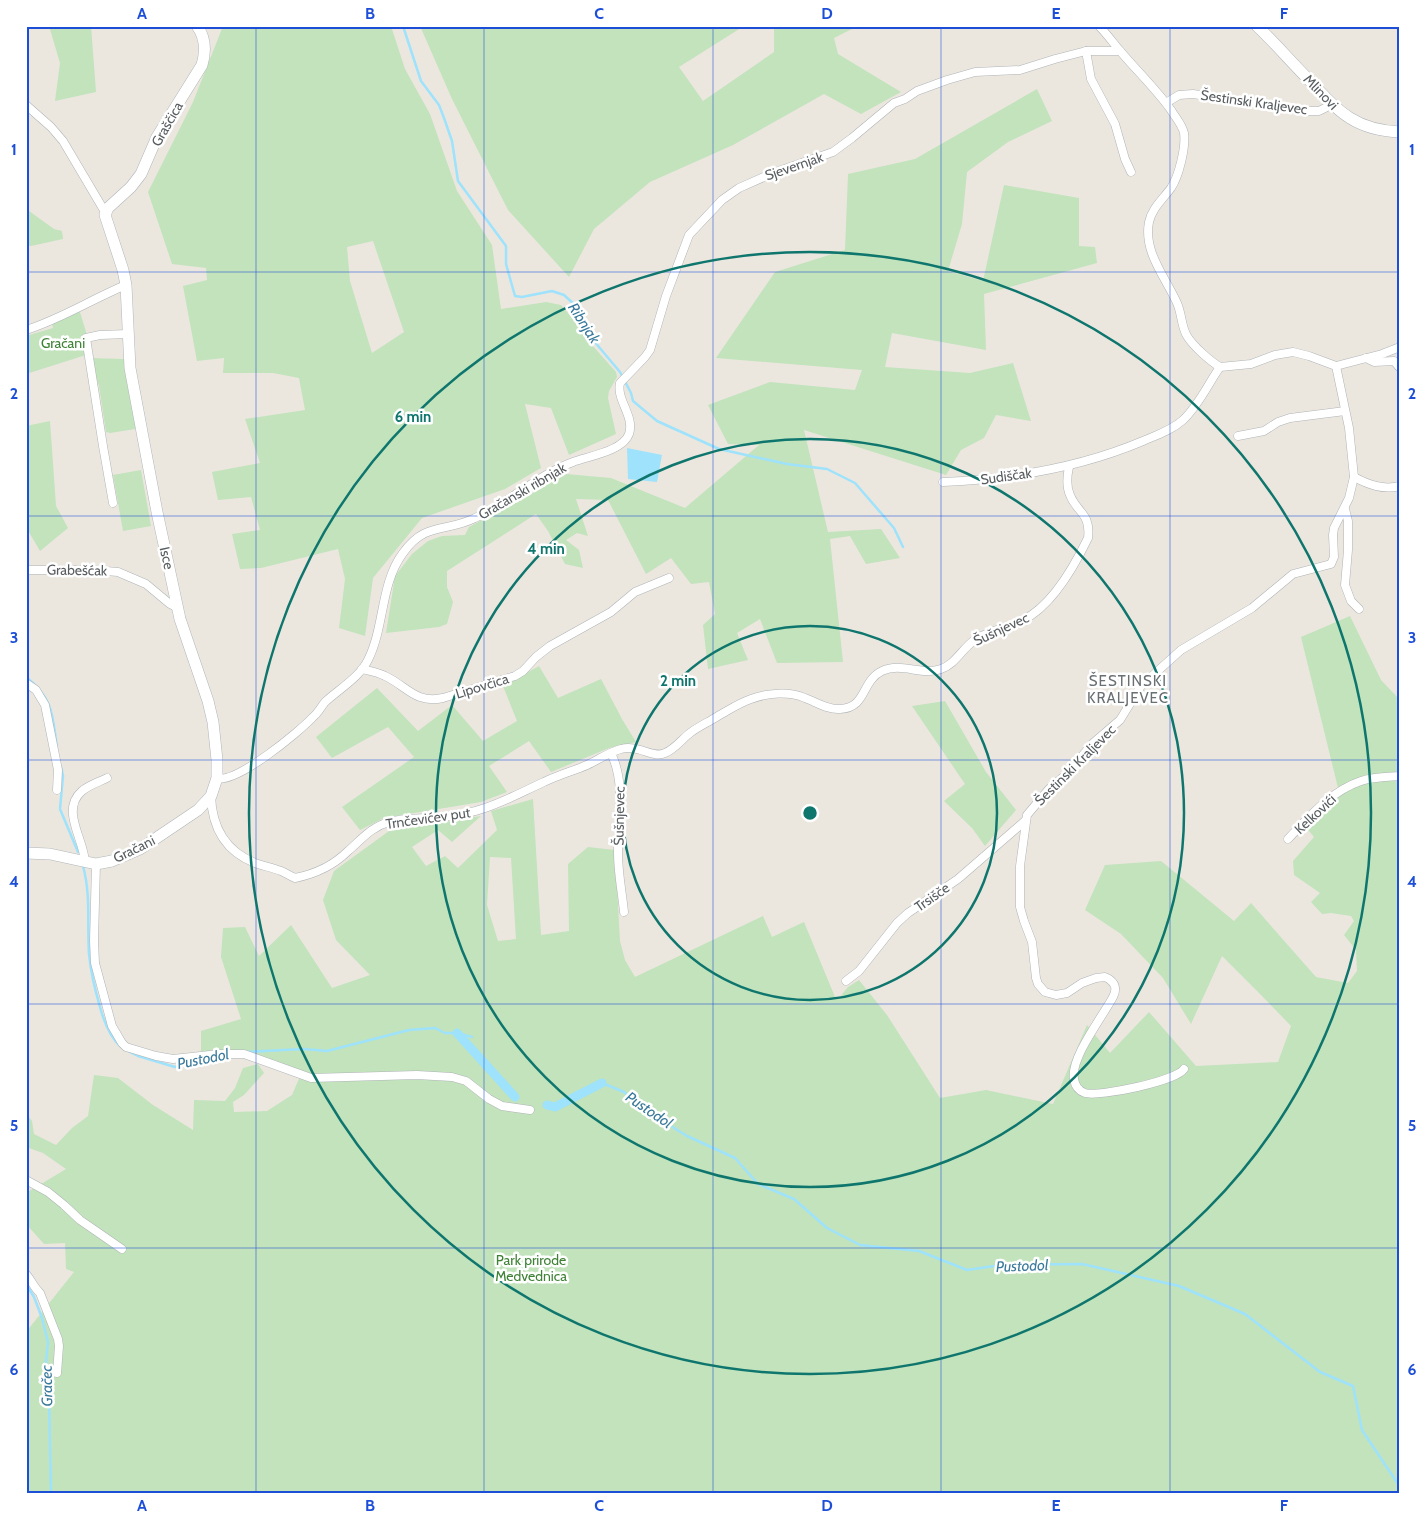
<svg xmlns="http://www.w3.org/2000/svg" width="1426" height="1519" font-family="Cabin,sans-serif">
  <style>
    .green { fill: #c2e3bc; fill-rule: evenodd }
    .water { fill: #9ee2fc }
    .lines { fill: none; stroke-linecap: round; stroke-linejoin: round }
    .stream { stroke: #9ee2fc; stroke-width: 2.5 }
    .canal { stroke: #9ee2fc; stroke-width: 9 }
    .street-casing { stroke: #b0b4b7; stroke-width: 9 }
    .secondary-casing { stroke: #b1b6ba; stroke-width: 12 }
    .street { stroke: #fff; stroke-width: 8 }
    .secondary { stroke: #fff; stroke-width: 11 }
    .grid { fill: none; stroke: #1d4ed8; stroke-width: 1; stroke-opacity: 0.55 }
    .ring { fill: none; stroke: #0f766e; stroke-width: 2.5 }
    .labels { text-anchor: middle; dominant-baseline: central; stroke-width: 5; stroke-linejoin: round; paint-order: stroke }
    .street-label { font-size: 14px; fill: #585d60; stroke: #fff }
    .park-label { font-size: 14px; fill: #3f8236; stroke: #fff }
    .water-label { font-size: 15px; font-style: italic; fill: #39799b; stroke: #fff }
    .neighbourhood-label { font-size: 15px; letter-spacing: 1px; fill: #696f72; stroke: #fff }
    .centre { fill: #0f766e; stroke: #fff; stroke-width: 2.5 }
    .ring-label { font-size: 15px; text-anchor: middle; font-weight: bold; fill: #0f766e; stroke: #fff; stroke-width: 5; stroke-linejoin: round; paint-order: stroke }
    .neatline { fill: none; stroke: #1d4ed8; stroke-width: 2 }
    .grid-label { font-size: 16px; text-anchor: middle; font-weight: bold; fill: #1d4ed8 }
  </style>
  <rect width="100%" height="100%" fill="#ebe7df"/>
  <g class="green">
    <path d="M49,26H91L96,92L55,101L60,63Z"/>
    <path d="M223,26H391L405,69L430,114L457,191L492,245L501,309L546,302L561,305L580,327L584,336L616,372L617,377L609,391L608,398L616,434L569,455L551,408L525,404L541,468L505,489L422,518L373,578L365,636L339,628L345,579L338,549L261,568L240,569L232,534L260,530L251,497L218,500L212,472L260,463L245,419L305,410L299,378L273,373H223L224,358L197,361L183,286L207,280L206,268L172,264L148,192L193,102ZM373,241L404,332L372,353L350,281L347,247Z"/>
    <path d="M420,26H744L679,67L703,101L774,52V26H858L834,38L838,54L901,92L861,114L824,94L733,145L650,182L594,229L569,277L508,210L452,99Z"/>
    <path d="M1037,89L1052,121L1008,142L967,172L962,224L948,271L983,281L1004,185L1079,198V246L1095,247L1097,263L984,294L986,350L892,333L885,367L970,373L1013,363L1031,421L996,415L984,438L961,450L946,475L804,430L828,532L881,529L900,558L866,564L850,536L830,539L843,662L777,663L760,619L737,633L748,660L708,669L703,625L715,614L709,582L691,584L671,558L646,574L608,500L576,499L588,536L577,533L566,540L579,550L583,568L565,564L548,531L536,514L447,571V587L453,602L447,624L439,627L386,633L395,576L412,554L428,541L442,536L465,535L469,527L566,474L611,478L685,508L759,445L728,444L708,405L770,382L855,390L862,370L716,358L775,272L845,250L848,174L915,159Z"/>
    <path d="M29,211L54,229L62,231L63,239L31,246L26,245V213Z"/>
    <path d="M79,309L87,335L82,337L86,355L26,374V336L53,328L52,323Z"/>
    <path d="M90,358L125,359L135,424V429L110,433L106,432L99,386Z"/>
    <path d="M50,421L56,506L68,528L40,551L26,527V426Z"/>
    <path d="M141,470L151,526L123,531L113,475Z"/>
    <path d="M1350,616L1381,680L1400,700V1493H26V1332L74,1272L66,1269L65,1243L44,1244L26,1224V1193L66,1169L43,1153L26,1147V1113L32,1121L34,1134L56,1145L72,1128L88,1116L94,1075L118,1078L153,1105L193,1130L194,1100L225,1101L235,1088L243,1068L258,1064L264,1073L244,1095L233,1102L234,1112L267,1111L292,1095L301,1074L240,1052L201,1053V1031L241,1019L221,957L223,928L245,927L259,956L291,925L332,988L370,975L336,940L323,900L334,871L389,831L481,816L452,842L438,830L412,847L426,866L445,856L458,868L497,830L491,811L533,799L541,935L569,931L568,864L588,847L615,850L620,941L625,960L635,977L763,916L772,937L804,922L835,997L839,998L848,987L859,980L887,1015L940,1098L986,1090L1053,1104L1087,1025L1110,1053L1149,1012L1196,1066L1278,1062L1291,1026L1261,995L1222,956L1191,1024L1163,978L1121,934L1085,910L1105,865L1161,861L1234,921L1251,903L1316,977L1348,983L1357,971L1356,950L1344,935L1354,921L1351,916L1331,913L1322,914L1311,902L1320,893L1294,875L1293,861L1314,837L1304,825L1319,809L1340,796L1301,637ZM490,857L511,858L516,939L498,941L487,905Z"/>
    <path d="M539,666L558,698L601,679L622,719L636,742L609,748L551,772L529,741L489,766L507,792L481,802L384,818L360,830L342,807L414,757L388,727L332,758L316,737L377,688L418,731L452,705L483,741L517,721L503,686Z"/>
    <path d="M945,701L986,772L1016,810L985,846L972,828L944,801L965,784L912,706Z"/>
  </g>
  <path class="water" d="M627,448L662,455L657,482L628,479Z"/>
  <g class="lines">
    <g class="stream">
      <path d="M403,26L421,81L439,105L444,118L452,141L458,181L506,246V264L515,296L522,297L552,291L564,295L576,306L588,334L620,372L631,393L633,401L657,421L719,449L787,464L827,469L855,483L894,528L903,547"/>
      <path d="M26,677C54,699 52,715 57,747"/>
      <path d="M61,767L63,776L60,809L78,852"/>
      <path d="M83,866C91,895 87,924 89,954C91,973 95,990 100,1007C104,1022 110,1037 121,1047"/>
      <path d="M126,1050L138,1056L175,1067L199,1060"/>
      <path d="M246,1052L304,1049L327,1051L409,1030L435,1028L445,1033H457L472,1037"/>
      <path d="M602,1083L624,1092L642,1108L687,1136L735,1158L758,1184L794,1199L827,1228L860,1245L919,1251L967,1270L1001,1265L1082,1264L1179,1286L1245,1314L1320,1372L1353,1386L1362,1430L1400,1487"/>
      <path d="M26,1284L34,1297L42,1318L48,1342L45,1372L49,1399L51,1493"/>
    </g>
    <g class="canal">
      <path d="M457,1033L515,1097"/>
      <path d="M547,1105L555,1107L602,1083"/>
    </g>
    <g class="street-casing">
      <g id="street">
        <path d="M1099,26C1107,34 1114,44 1121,52C1138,72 1156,89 1171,110C1175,117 1182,124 1184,133C1186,147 1179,176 1171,188C1163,199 1152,208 1149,222C1143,252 1166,278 1177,303C1182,314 1181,326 1187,336C1193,346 1210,361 1220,367L1251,364L1275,355L1293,352L1309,356L1336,366L1349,428L1354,477L1349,498L1334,528L1333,535L1334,557L1331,564L1293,574L1252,608L1181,650L1141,686L1120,720L1092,744L1068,773L1049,789L1027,815L1020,866V907L1024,921L1032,942L1036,978L1038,984L1045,992L1056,995L1067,993L1082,983L1096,978L1105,977L1109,979C1116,984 1117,989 1113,997C1103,1016 1070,1058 1074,1079C1075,1086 1079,1091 1085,1093C1100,1097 1176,1081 1184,1069"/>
        <path d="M1086,51L1091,79L1115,124L1125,159L1131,172"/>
        <path d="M1166,103L1179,95L1193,94L1308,111H1319L1331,105"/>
        <path d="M26,105L51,127L63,141L105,212"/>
        <path d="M26,330C61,319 92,299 126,285"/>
        <path d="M1366,358L1374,362L1394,361L1400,368"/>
        <path d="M1336,366L1382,354L1400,347"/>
        <path d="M1238,436L1264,431L1278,422L1290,418L1345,411"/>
        <path d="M1354,477C1369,485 1383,490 1400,486"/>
        <path d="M943,482C1012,479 1079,468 1143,441C1157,435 1172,430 1183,420C1199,405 1208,384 1220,367"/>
        <path d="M113,503L103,446L86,338L100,335L128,334"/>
        <path d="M1345,509L1348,521V550L1345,585L1351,601L1359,609"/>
        <path d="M26,570H93L118,572L146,584L170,604L178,608"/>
        <path d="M362,669C370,671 378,672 385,676C407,686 415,704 443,698L515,676L523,671L536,657L550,646L611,612L635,592L669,578"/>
        <path d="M26,683L36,690L45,705L58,770L57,790"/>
        <path d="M611,753C626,784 618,819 618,853C618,873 622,892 624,912"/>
        <path d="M217,778C236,784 299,732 313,717C318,713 321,707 325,702C339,689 359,678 368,660C385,626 380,584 403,553C426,521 445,533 475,518C510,502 538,475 573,462C589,456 623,451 629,434C635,416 616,400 620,383L645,357L650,350L666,296L689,235L722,200L739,188L773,173L833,152L852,138L894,103L905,99L917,91L947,80L975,72L1020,70L1055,59L1086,51H1120"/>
        <path d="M211,796C212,827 225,851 255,863C264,866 273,868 281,871C286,873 290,876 295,878C315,874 334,865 348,851C362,839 371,827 389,822C405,817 423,819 440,817C455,816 471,813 485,808C506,801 524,791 544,782C558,775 573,771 587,765C598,760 609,752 621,749C638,744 653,759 665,753C675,749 682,739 690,733C699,726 709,722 718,716C729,710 739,703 751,699C767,693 789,691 805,698C816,702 828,710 840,709C867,708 861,681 882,671C901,662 922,676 941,669C956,664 963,647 976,639C990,630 1008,628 1023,620C1052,606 1074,567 1088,538C1091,513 1077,513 1070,495C1066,486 1067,476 1069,467"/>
        <path d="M1288,839C1309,817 1331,791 1361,781C1373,777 1387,777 1400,776"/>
        <path d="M85,862C84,839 60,810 82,791C89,785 99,782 107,778"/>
        <path d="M96,864L94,941L95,963L112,1026L122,1043L126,1047L156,1056L173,1059L219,1054H244L311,1078L417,1075L452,1077L466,1081L489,1099L502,1106L530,1110"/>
        <path d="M846,981L859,971L897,923L908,913L958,879L1026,820"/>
        <path d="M26,1180L48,1192L64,1205L80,1220L122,1249"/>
        <path d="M26,1274C32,1281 34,1288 40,1293L58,1339L59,1346L57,1373"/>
      </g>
    </g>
    <g class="secondary-casing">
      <g id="secondary">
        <path d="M1257,26C1275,43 1292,63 1310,81C1339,112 1355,130 1400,132"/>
        <path d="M26,853L50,854L96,864L112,861L140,849L198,810L211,796L217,778V760L213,722L208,701L180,619L157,512L130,368L126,285L123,270L105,215L108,208L131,187L141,174L157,137L202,65C206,51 206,38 197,26"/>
      </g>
    </g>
    <use href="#street" class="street"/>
    <use href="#secondary" class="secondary"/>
  </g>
  <path class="grid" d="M256,26V1493M484,26V1493M713,26V1493M941,26V1493M1170,26V1493M26,272H1400M26,516H1400M26,760H1400M26,1004H1400M26,1248H1400"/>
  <g class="ring">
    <circle cx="810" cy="813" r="187"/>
    <circle cx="810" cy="813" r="374"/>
    <circle cx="810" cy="813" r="561"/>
  </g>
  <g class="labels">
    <g class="street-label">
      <text transform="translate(1321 92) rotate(46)">Mlinovi</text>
      <text transform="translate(1254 102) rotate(8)">Šestinski Kraljevec</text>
      <text transform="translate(167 124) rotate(-60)">Graščica</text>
      <text transform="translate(794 166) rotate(-19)">Sjevernjak</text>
      <text transform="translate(1006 476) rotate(-8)">Sudiščak</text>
      <text transform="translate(522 491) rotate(-30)">Gračanski ribnjak</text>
      <text transform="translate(167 558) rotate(77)">Isce</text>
      <text transform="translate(77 570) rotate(1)">Grabešćak</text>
      <text transform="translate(1001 629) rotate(-25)">Šušnjevec</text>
      <text transform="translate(482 686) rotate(-17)">Lipovčica</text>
      <text transform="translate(1075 765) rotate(-45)">Šestinski Kraljevec</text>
      <text transform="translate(1315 814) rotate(-43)">Kelkovići</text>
      <text transform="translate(619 816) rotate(-89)">Šušnjevec</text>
      <text transform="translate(428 818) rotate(-8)">Trnčevićev put</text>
      <text transform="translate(134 849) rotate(-26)">Gračani</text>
      <text transform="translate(932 897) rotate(-35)">Trsišče</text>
    </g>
    <g class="park-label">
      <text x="63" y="343">Gračani</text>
      <text x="531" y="1260">Park prirode<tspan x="531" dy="16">Medvednica</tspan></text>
    </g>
    <g class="water-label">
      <text transform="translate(584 323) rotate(57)">Ribnjak</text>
      <text transform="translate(203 1059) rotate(-11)">Pustodol</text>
      <text transform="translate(649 1110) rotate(34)">Pustodol</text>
      <text transform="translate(1022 1266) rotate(-2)">Pustodol</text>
      <text transform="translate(47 1386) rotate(-91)">Gračec</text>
    </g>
    <g class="neighbourhood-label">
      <text x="1128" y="681">ŠESTINSKI<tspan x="1128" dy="17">KRALJEVEC</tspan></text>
    </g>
  </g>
  <circle cx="810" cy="813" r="8" class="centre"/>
  <g class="ring-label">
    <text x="413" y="422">6 min</text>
    <text x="546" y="554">4 min</text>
    <text x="678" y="686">2 min</text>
  </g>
  <rect width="1426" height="1519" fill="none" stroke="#ffffff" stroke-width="55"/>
  <rect x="28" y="28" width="1370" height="1464" class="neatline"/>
  <g class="grid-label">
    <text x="142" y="19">A</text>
    <text x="370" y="19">B</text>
    <text x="599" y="19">C</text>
    <text x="827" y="19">D</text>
    <text x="1056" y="19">E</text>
    <text x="1284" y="19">F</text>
    <text x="14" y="155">1</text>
    <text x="1412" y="155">1</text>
    <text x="14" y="399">2</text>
    <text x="1412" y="399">2</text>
    <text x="14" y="643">3</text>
    <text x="1412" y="643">3</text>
    <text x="14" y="887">4</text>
    <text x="1412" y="887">4</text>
    <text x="14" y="1131">5</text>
    <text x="1412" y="1131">5</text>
    <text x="14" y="1375">6</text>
    <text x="1412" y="1375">6</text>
    <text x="142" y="1511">A</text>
    <text x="370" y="1511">B</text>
    <text x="599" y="1511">C</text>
    <text x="827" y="1511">D</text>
    <text x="1056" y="1511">E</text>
    <text x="1284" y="1511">F</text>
  </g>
</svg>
